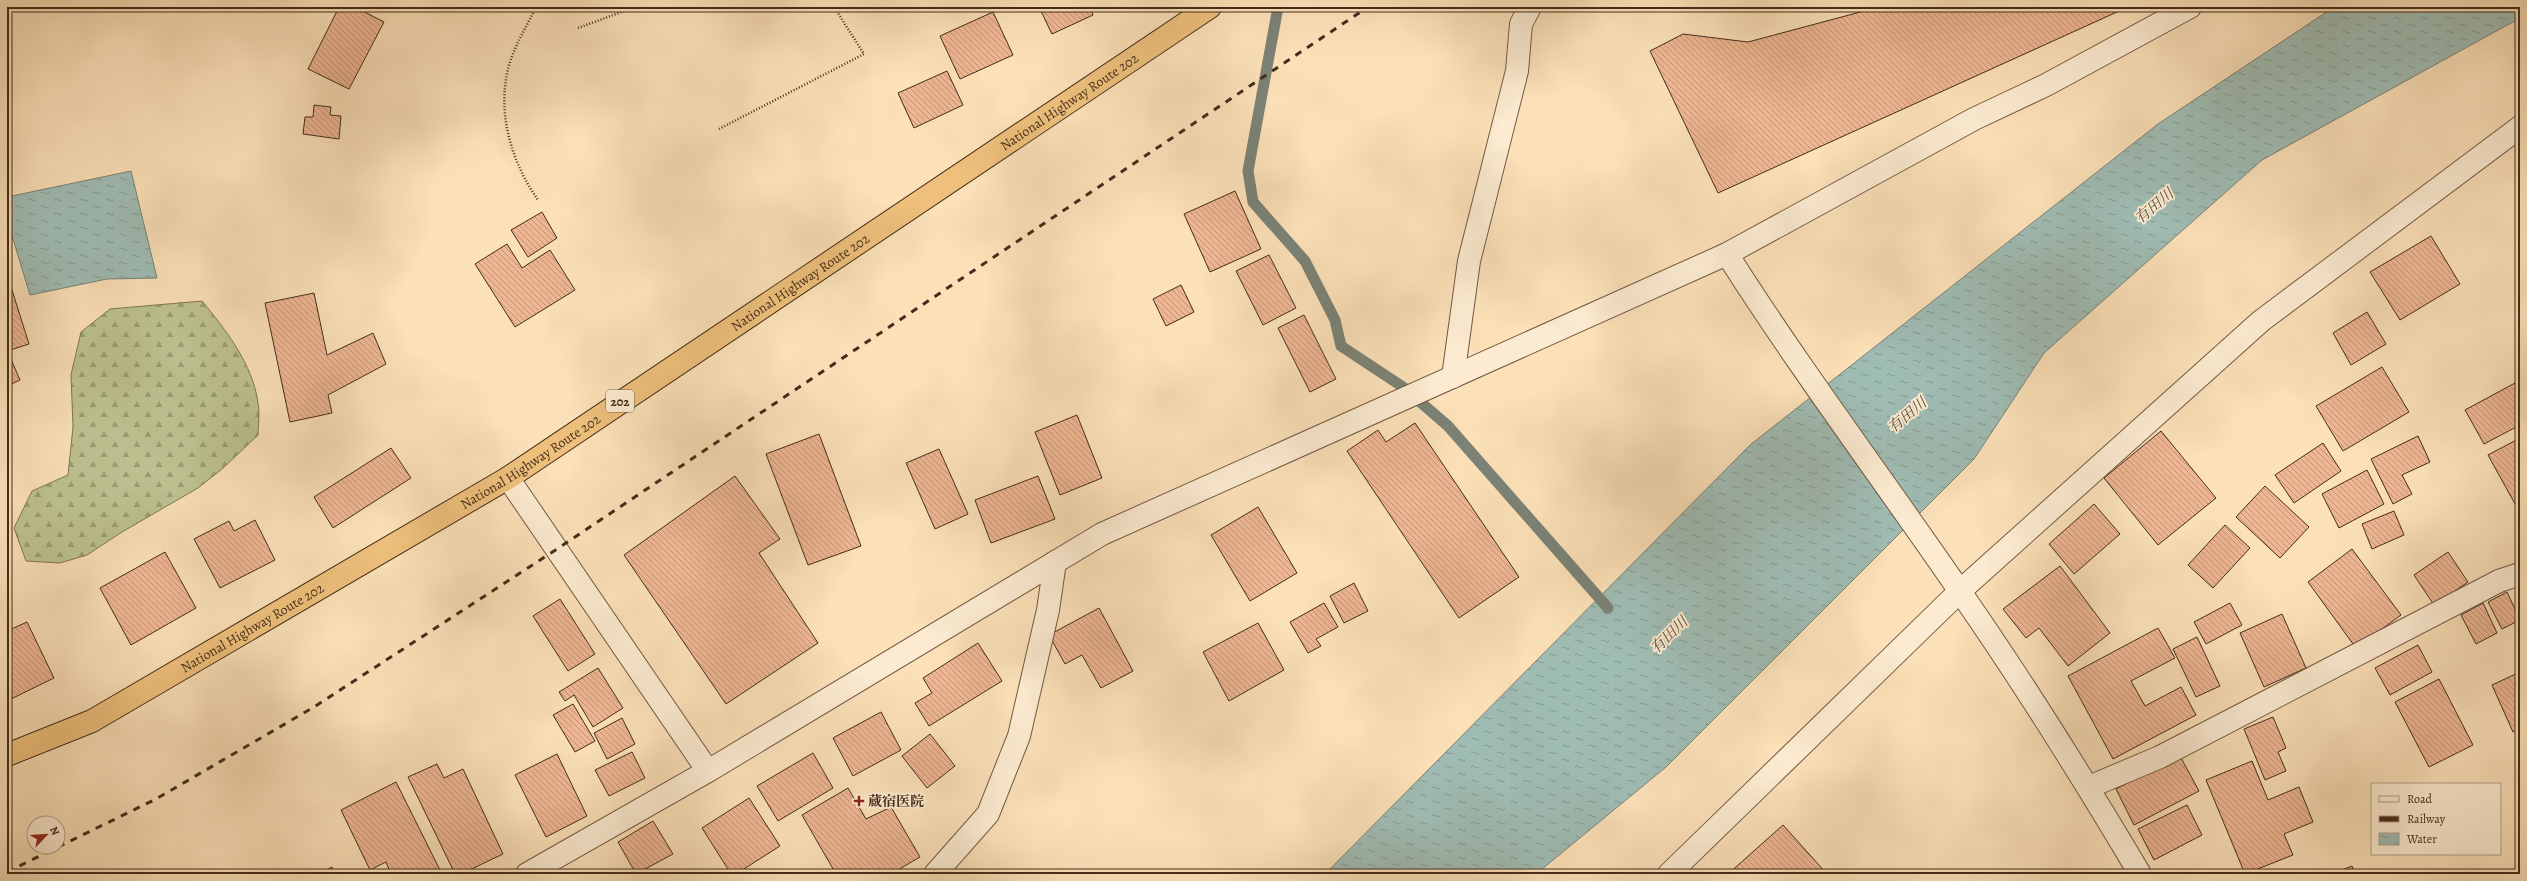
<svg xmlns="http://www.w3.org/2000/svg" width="2527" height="881" font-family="Alegreya,'Noto Serif JP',serif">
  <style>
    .forest { fill: url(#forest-firs); stroke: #807755 }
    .water { fill: url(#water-ripples); stroke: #7b8276 }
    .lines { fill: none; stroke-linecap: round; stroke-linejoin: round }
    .stream { stroke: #7b8276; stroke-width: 11 }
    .building { fill: url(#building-back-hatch); stroke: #442c1a }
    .minor-casing { stroke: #725942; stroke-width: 24 }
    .trunk-casing { stroke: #442c1a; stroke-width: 24 }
    .path { stroke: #442c1a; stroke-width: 2.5; stroke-dasharray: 1 2; stroke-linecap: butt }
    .minor { stroke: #fcebd1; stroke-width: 22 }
    .trunk { stroke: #eec07c; stroke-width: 22 }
    .rail { stroke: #442c1a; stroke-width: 3; stroke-dasharray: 7 7; stroke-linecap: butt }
    .poi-dot { fill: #8f2418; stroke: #fcebd1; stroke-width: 1.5 }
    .labels { text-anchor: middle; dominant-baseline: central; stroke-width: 4; stroke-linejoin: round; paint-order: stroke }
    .shield { fill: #fcebd1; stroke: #7b6551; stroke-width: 1 }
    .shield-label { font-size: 13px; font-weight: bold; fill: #442c1a }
    .street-label { font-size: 14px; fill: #442c1a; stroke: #fcebd1 }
    .poi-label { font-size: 14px; font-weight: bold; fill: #442c1a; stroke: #fcebd1; text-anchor: start }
    .water-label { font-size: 15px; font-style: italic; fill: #5b5040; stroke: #fcebd1 }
  </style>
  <defs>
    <pattern id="forest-firs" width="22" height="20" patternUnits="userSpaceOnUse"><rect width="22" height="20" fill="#bdc290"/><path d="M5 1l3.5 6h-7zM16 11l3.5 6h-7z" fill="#9b9e75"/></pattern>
    <pattern id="water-ripples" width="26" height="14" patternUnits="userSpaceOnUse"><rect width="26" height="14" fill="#9fbcb4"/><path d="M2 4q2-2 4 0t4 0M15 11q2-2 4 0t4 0" fill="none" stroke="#839992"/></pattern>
    <pattern id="building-back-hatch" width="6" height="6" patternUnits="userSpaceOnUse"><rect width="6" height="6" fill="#eeb692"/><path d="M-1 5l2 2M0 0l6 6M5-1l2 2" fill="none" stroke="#c29476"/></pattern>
  </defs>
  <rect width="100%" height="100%" fill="#fbe0b8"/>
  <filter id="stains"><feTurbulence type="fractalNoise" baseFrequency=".005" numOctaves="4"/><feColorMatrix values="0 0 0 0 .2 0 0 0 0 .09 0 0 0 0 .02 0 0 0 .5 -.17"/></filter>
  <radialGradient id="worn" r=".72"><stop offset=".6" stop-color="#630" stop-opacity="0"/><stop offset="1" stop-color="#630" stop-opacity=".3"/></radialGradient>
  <path class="forest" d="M202,301C226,330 253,365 258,403C260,413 258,425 258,435L222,469L198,488L122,532L87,555L60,563L26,561L14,528L32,491L68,475L73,427L71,375L81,332L110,309Z"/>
  <g class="water">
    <path d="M2334,7H2520V18L2262,160L2044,353L1974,459L1666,767L1536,874H1325L1750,445L2158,124Z"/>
    <path d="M131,171L157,278L107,279L30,295L7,219V197Z"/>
  </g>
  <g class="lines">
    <path class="stream" d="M1278,7L1248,171L1253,202L1305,261L1335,320L1341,346L1403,387L1448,426L1608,608"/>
  </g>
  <g class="building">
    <path d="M339,7H355L384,22L349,89L308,69Z"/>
    <path d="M1039,7H1090L1093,15L1052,34Z"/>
    <path d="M1879,7H2128L1718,193L1650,51L1683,34L1748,42Z"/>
    <path d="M993,12L1013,55L960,79L940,36Z"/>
    <path d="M947,71L963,105L914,128L898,93Z"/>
    <path d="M314,105L331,107L330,115L341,116L339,139L303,134L305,117H313Z"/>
    <path d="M1235,191L1261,249L1210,272L1184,214Z"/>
    <path d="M542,212L557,238L528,257L511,230Z"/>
    <path d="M2431,236L2460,284L2400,320L2370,272Z"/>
    <path d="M507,244L522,268L550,250L575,290L515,327L475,264Z"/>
    <path d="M1269,255L1296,308L1263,325L1236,271Z"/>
    <path d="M7,274L29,344L7,351Z"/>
    <path d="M1181,285L1194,312L1166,326L1153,299Z"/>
    <path d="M314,293L327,355L373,333L386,364L328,395L332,413L290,422L265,303Z"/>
    <path d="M2367,312L2386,344L2351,365L2333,333Z"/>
    <path d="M1304,315L1336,379L1310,392L1278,328Z"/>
    <path d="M10,357L20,380L7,386V358Z"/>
    <path d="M2382,367L2409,412L2343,451L2316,406Z"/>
    <path d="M2515,383L2520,392V425L2484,444L2465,410Z"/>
    <path d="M1077,415L1102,478L1060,495L1035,432Z"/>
    <path d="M1415,423L1519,577L1459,618L1347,451L1378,430L1386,442Z"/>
    <path d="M2161,431L2216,498L2158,545L2104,478Z"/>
    <path d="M819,434L861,546L808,565L766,454Z"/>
    <path d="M2418,436L2430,462L2402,475L2412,494L2393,504L2371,459Z"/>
    <path d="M2520,438V513L2488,455Z"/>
    <path d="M2323,443L2341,471L2294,503L2275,475Z"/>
    <path d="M391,448L411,478L333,528L314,497Z"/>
    <path d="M939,449L968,514L935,529L906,463Z"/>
    <path d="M2367,470L2384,504L2339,528L2322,494Z"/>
    <path d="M735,476L780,539L759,553L818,643L726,704L624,555Z"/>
    <path d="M1038,476L1055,519L991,543L975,500Z"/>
    <path d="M2265,486L2309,527L2280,558L2236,517Z"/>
    <path d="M2094,504L2120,534L2074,574L2049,544Z"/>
    <path d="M1258,507L1297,573L1250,601L1211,535Z"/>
    <path d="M2394,511L2404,535L2372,549L2362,524Z"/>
    <path d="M255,520L275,560L220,588L194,539L229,521L234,531Z"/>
    <path d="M2225,525L2250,548L2213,588L2188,565Z"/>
    <path d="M2352,549L2401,615L2356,648L2308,582Z"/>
    <path d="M165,552L196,608L131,645L100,588Z"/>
    <path d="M2448,552L2468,582L2434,605L2414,575Z"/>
    <path d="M2060,566L2110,633L2068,666L2039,628L2026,638L2003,609Z"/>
    <path d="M1354,583L1368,611L1344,623L1330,596Z"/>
    <path d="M2507,592L2520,620L2502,629L2488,602Z"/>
    <path d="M560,599L595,654L568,671L533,616Z"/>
    <path d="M1324,603L1338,627L1316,639L1321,646L1308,653L1290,622Z"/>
    <path d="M2230,603L2242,625L2206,644L2194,622Z"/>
    <path d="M2483,603L2497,633L2476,644L2461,615Z"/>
    <path d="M1099,608L1133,671L1101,688L1082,655L1065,664L1049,635Z"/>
    <path d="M2282,614L2306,668L2264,687L2240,633Z"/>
    <path d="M27,622L54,678L11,699L7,691V631Z"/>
    <path d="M1258,623L1284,670L1229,701L1203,652Z"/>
    <path d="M2158,628L2175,658L2131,681L2145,706L2181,687L2196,715L2113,759L2068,676Z"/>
    <path d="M2197,637L2220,686L2196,697L2173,649Z"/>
    <path d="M978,643L1002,681L929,726L915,703L932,693L923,678Z"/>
    <path d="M2418,645L2432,672L2390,695L2375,668Z"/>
    <path d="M598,668L623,708L593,727L574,695L565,701L559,692Z"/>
    <path d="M2520,672V728L2513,732L2492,685Z"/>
    <path d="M2439,679L2473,745L2429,767L2395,702Z"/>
    <path d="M573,704L595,741L575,752L553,715Z"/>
    <path d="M881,712L901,750L853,776L833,738Z"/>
    <path d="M2273,717L2286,748L2278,752L2286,771L2265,780L2244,729Z"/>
    <path d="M622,718L635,744L607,759L594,733Z"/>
    <path d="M930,734L955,766L927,788L902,756Z"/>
    <path d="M632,752L645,778L609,796L595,770Z"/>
    <path d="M813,753L833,788L778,821L757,786Z"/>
    <path d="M557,754L587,816L546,837L515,775Z"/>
    <path d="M2180,756L2199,791L2134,825L2116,789Z"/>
    <path d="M2252,761L2268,800L2299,787L2313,822L2284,834L2293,855L2245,874L2206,780Z"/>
    <path d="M437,764L444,778L463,769L503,854L461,874H455L408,777Z"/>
    <path d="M396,782L442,874H391L386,862L370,870L341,810Z"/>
    <path d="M848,788L866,819L891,807L920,857L891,874H836L802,815Z"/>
    <path d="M749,798L780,846L736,874H731L702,828Z"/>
    <path d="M2187,805L2202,835L2154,860L2138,829Z"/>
    <path d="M653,821L673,854L636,874L618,842Z"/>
    <path d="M1783,825L1827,874H1728Z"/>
    <path d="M2352,866L2355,874H2332Z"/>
    <path d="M332,867L335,874H319Z"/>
  </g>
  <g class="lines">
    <g class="minor-casing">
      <g id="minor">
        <path d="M1727,254C1800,369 1882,478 1959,590C2023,682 2083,778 2140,874"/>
        <path d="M1453,377L1469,261L1517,71L1521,24L1530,7"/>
        <path d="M508,478L708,771"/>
        <path d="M2089,787L2160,757L2499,581L2520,574"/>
        <path d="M527,874L708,771L1102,534L1727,254L1974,119L2046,85L2190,7"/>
        <path d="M935,874L988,814L1019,736L1048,610L1055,562"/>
        <path d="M1669,874L1960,591L2261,321L2520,127"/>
      </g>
    </g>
    <g class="trunk-casing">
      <g id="trunk">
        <path id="s1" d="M7,755L92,721L508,478L1210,7"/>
      </g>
    </g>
    <g class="path">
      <path d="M533,13C524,31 513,49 508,69C497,115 512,163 538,200"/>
      <path d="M578,28L635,7"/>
      <path d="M719,129L864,54L834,7"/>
    </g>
    <use href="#minor" class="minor"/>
    <use href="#trunk" class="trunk"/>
    <g class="rail">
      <path d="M58,847L156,799L314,707L557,549L1368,7"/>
      <path d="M7,872L58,847"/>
    </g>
  </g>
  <path class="poi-dot" d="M857 795h4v4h4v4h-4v4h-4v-4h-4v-4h4z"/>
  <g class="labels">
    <rect class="shield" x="606" y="390" width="28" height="22" rx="3"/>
    <g class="shield-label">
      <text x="620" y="401">202</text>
    </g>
    <g class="street-label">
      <text stroke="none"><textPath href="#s1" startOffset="1249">National Highway Route 202</textPath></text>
      <text stroke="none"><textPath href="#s1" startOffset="925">National Highway Route 202</textPath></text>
      <text stroke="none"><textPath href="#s1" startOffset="601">National Highway Route 202</textPath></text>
      <text stroke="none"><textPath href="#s1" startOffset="277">National Highway Route 202</textPath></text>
    </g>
    <g class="poi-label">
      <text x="868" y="801">蔵宿医院</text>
    </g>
    <g class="water-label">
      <text transform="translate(2154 206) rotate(-40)">有田川</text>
      <text transform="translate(1907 415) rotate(-40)">有田川</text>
      <text transform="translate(1669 635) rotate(-44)">有田川</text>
    </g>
  </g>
  <rect width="2527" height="881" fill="none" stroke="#fbe0b8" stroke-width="24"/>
  <rect x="8" y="8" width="2511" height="865" fill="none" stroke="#442c1a" stroke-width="2"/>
  <rect x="12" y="12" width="2503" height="857" fill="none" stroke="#442c1a"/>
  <rect x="2371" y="783" width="130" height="72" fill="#fcebd1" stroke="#b29f88"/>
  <rect x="2379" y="796" width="20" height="6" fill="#fcebd1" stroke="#b29f88"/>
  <text x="2407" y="803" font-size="12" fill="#442c1a">Road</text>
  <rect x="2379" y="816" width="20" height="6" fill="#442c1a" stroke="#b29f88"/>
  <text x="2407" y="823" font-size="12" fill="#442c1a">Railway</text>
  <rect x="2379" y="833" width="20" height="12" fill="url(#water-ripples)" stroke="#b29f88"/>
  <text x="2407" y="843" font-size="12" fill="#442c1a">Water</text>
  <g transform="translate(46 835) rotate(65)"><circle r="19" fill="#fcebd1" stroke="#b29f88"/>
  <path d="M0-3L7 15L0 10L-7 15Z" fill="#8f2418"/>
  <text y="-6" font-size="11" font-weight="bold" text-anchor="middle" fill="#442c1a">N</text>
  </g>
  <rect width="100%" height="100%" filter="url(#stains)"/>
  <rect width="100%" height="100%" fill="url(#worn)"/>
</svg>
